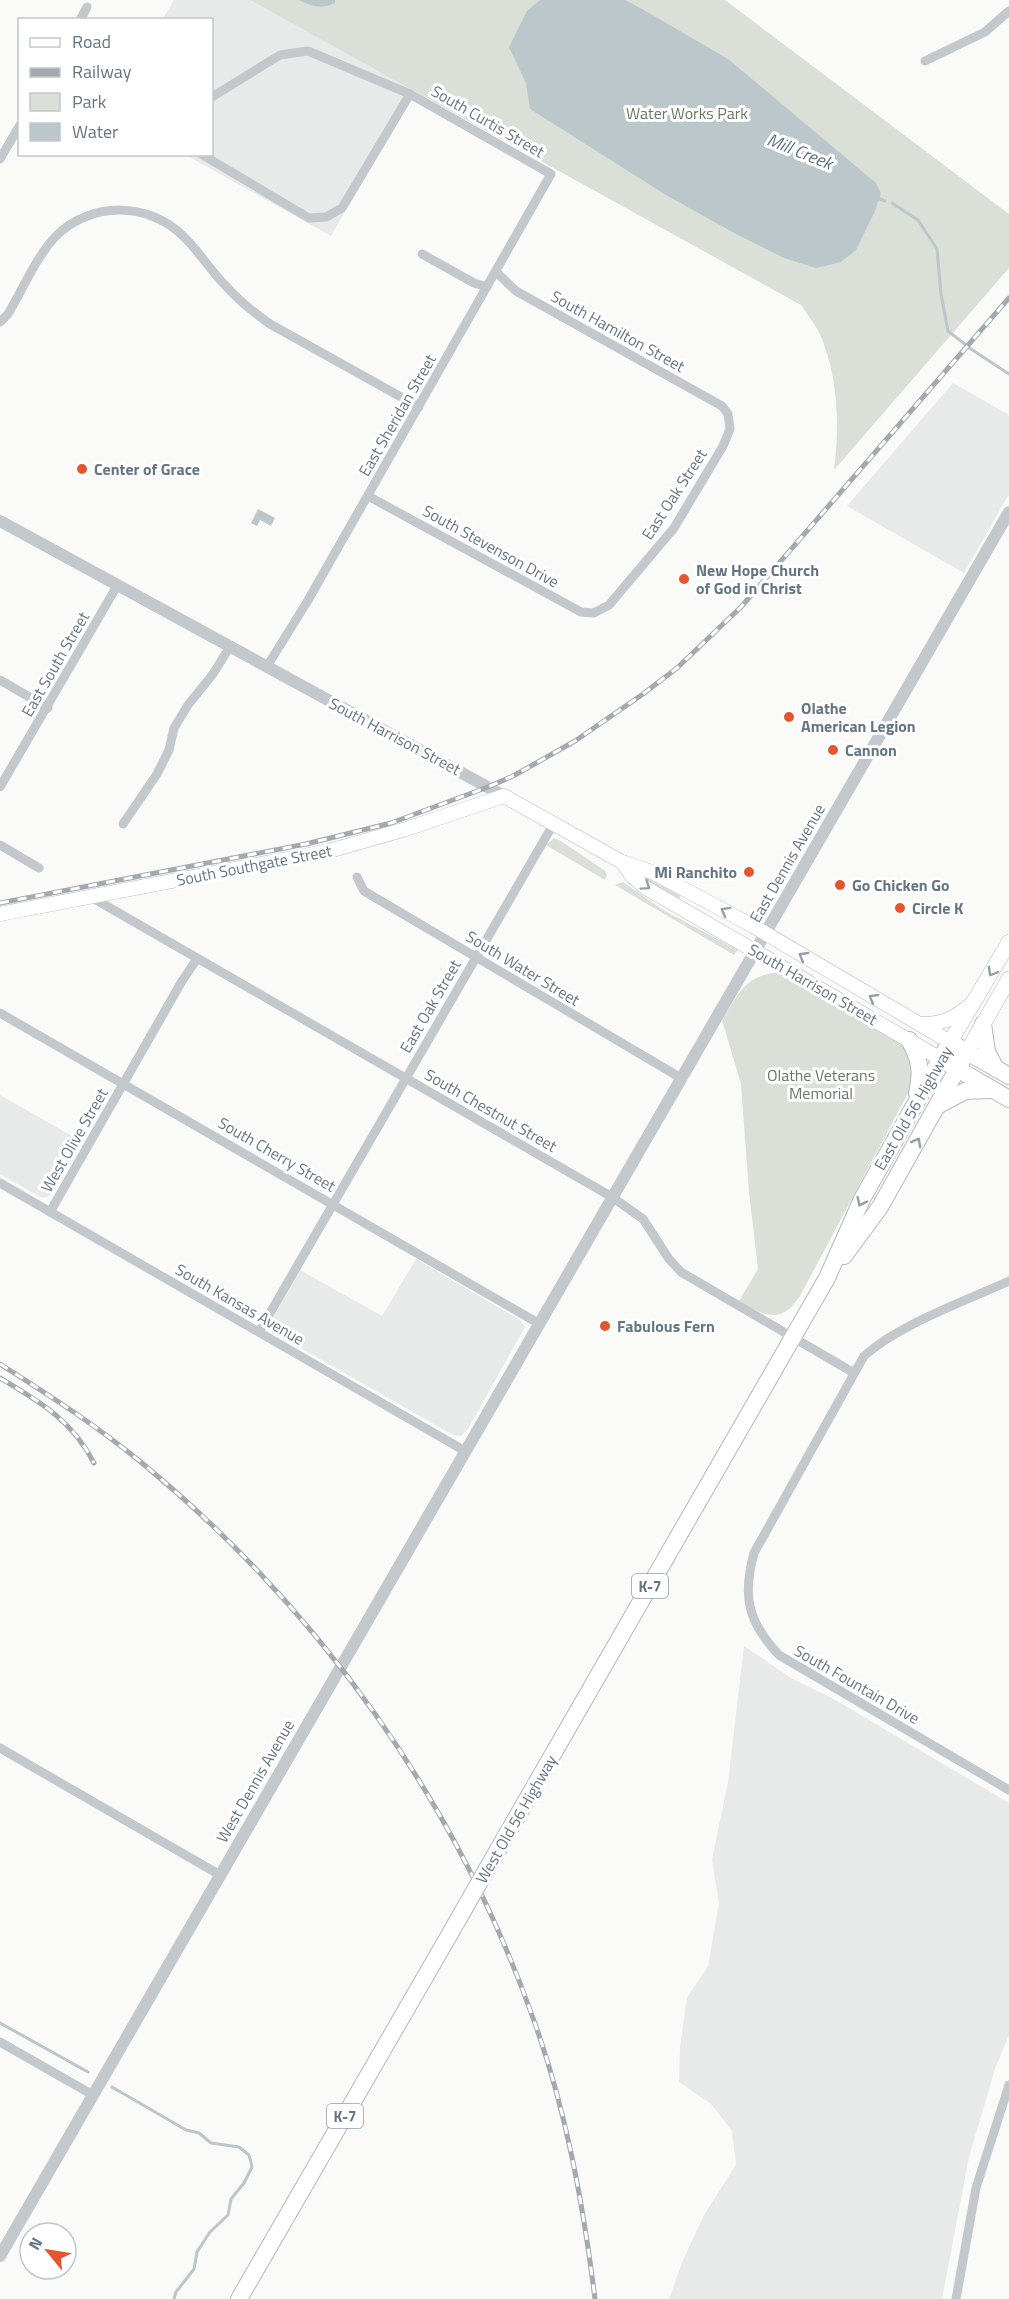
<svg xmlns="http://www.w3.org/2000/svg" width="1009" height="2299" font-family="'Titillium Web',sans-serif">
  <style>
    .built { fill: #e8e9e9 }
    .green { fill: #dadfd7 }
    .water { fill: #bbc7cb }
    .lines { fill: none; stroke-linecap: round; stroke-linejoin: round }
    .stream { stroke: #bbc7cb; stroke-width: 3 }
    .secondary-casing { stroke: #b3babf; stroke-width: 15 }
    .primary-casing { stroke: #b5babe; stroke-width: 16 }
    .trunk-casing { stroke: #b4b9bd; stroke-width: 18 }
    .minor { stroke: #c3c8cc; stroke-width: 9 }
    .tertiary { stroke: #c3c8cc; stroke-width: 12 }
    .secondary { stroke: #fff; stroke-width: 14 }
    .primary { stroke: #fff; stroke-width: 15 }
    .trunk { stroke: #fff; stroke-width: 16 }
    .rail-casing { stroke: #a2aab0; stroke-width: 5 }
    .rail { stroke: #fff; stroke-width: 3; stroke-dasharray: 9; stroke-linecap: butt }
    .trunk-bridge-casing { stroke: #b4b9bd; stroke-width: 18; stroke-linecap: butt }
    .trunk-bridge { stroke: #fff; stroke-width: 16 }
    .oneway { stroke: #939fa8 }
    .poi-dot { fill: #e4572e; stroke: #fff; stroke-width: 2 }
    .labels { text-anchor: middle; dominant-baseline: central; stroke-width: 6; stroke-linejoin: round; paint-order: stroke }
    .shield { fill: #fff; stroke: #939fa8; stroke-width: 1.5 }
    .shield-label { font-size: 15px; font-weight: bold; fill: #657683 }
    .park-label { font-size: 16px; fill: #687a64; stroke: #fff }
    .street-label { font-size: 16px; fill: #657683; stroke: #fff }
    .poi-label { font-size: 16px; font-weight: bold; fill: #657683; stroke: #fff; text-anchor: start }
    .water-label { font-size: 18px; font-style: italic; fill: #60757c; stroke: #fff }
  </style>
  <rect width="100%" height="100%" fill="#fafaf8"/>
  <g class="built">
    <path d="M174,0H250L408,87L405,107L331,236L186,155L212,154V20H162Z"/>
    <path d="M953,383L1009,415V494L964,573L847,506Z"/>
    <path d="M0,1095L81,1141L52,1193L47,1197L42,1198L0,1174Z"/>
    <path d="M416,1259L520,1320L525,1327L468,1429L461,1436L453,1435L271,1331L268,1327L300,1270L382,1316Z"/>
    <path d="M744,1646L791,1678L832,1698L1009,1803V2035L995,2069L969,2157L942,2299H669L683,2260L704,2215L736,2165L732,2131L711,2104L679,2082L680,2047L687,1998L708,1966L719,1903L712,1860L728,1782Z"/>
  </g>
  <g class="green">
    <path d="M250,0H725L1009,214V268L834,470C840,425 838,374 819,332C814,323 807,314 801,305Z"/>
    <path d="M554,838L561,841L605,871L607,875L605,880L546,845Z"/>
    <path d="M636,870L681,895L679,899L643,879Z"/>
    <path d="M623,882L663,910L738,950L734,955L615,885Z"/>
    <path d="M772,973H785L907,1042L915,1080L800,1296C781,1325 765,1316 739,1301L758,1269L749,1192L741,1084L722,1020C738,996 742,979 772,973Z"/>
  </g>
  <g class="water">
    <path d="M299,0H335V3C322,9 312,7 299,0Z"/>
    <path d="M540,0H625L642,9L728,59L876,183L881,193L875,211L856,250L841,262L816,268L784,258L736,234L666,195L530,109L526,83L509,47L527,11Z"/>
    <path d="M258,509L275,518L271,526L260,520L257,526L251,523Z"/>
  </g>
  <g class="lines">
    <g class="stream">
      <path d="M875,197L885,201"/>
      <path d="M892,203L918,220L937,249L941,294L948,331L971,349L1009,374"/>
      <path d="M0,2023L88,2072"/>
      <path d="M112,2087L186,2130L199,2133L211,2143L239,2147L249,2155L252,2167L244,2183L231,2199L228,2215L210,2232L197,2252L194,2269L176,2292L174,2299"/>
    </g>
    <g class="secondary-casing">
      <g id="secondary">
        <path d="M622,862L633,877L646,888L941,1059"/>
        <path d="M0,914L329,851L406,829L504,796L622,862L652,872L753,926L950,1042"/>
        <path d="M920,1024C941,1025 955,1018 970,1005"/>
      </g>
    </g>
    <g class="primary-casing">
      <g id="primary">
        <path d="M950,1042L1009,942"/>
        <path d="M967,1052L1009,979"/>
      </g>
    </g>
    <g class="trunk-casing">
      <g id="trunk">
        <path d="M983,1024L987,1052L996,1069"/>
        <path d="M909,1040C920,1059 922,1072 917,1093"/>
        <path d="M949,1064L1009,1099"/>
        <path d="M937,1106L965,1091L991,1090"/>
        <path d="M844,1256L880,1207L967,1052"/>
        <path d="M507,1834L827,1278L862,1199L950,1042L1009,1076"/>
        <path d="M239,2299L451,1932"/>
      </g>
    </g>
    <g class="minor">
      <path d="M80,20L87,7"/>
      <path d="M925,61L985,32L1009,11"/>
      <path d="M212,97L280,55L308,51L410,94L551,174L307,602L266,668"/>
      <path d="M201,154L309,218L326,217L342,208L410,94"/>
      <path d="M0,159L20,125"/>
      <path d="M422,254L474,283L487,287"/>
      <path d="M0,322L8,314C23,289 36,257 56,236C91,201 149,202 183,236C199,251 210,270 225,285C238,300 253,312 270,324L419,407"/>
      <path d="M368,496L581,612L594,613L609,605L674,528L723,446L730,429L728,414L722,406L516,291L496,272"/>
      <path d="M0,680L48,708"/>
      <path d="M0,787L117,586"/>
      <path d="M123,824L157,774L169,750L174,728L188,705L213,674L229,648"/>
      <path d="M0,845L39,868"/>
      <path d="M357,877L364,891L681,1078"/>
      <path d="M91,897L612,1197L643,1219L669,1259L681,1272L854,1373"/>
      <path d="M0,1013L538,1323"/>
      <path d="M0,1183L465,1451"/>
      <path d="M50,1212L182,981L197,959"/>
      <path d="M1009,1281C965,1301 900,1324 864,1356L754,1553C742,1597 748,1622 779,1655L1009,1790"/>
      <path d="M259,1332L554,823"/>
      <path d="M0,1748L220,1875"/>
      <path d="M0,2042L93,2095"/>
      <path d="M956,2299L976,2188L1009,2085"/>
    </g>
    <g class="tertiary">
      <path d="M0,521L504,796"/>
      <path d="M0,2256L1009,512"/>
    </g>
    <use href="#secondary" class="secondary"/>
    <use href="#primary" class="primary"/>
    <use href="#trunk" class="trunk"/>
    <g class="rail-casing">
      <g id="rail">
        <path d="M0,903L306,844L391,823L488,787L515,775L575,741L643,694L677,668L741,607L1009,298"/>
        <path d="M0,1364C49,1395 97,1426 142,1463C319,1609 456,1801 533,2018C566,2109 583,2203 595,2299"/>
        <path d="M0,1378C40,1402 72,1420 94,1463"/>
      </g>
    </g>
    <use href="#rail" class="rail"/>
    <g class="trunk-bridge-casing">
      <path id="trunk-bridge" d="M451,1932L507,1834"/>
    </g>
    <use href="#trunk-bridge" class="trunk-bridge"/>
  </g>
  <defs><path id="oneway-chevron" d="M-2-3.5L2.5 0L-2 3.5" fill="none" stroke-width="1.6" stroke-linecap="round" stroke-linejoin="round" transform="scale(1.5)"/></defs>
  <g class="oneway">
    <use href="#oneway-chevron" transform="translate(646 886) rotate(35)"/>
    <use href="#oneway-chevron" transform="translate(725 911) rotate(-151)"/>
    <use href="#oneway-chevron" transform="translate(803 956) rotate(-149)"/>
    <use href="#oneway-chevron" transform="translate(992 972) rotate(120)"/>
    <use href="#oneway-chevron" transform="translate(873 998) rotate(-150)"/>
    <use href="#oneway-chevron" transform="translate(917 1142) rotate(-61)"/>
    <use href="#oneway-chevron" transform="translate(861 1202) rotate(116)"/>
  </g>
  <g class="poi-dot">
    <circle cx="82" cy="469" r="6"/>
    <circle cx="684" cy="579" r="6"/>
    <circle cx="789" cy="717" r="6"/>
    <circle cx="833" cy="750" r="6"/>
    <circle cx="749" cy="872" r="6"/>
    <circle cx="840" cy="885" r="6"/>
    <circle cx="900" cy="908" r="6"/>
    <circle cx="605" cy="1326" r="6"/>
  </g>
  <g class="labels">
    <g class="shield">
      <rect x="632" y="1574" width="36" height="24" rx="4.5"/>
      <rect x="327" y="2104" width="36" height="24" rx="4.5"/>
    </g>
    <g class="shield-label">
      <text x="650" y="1586">K-7</text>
      <text x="345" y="2116">K-7</text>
    </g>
    <g class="park-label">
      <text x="687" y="113">Water Works Park</text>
      <text x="821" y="1075">Olathe Veterans<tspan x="821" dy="18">Memorial</tspan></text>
    </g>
    <g class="street-label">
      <text transform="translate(488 121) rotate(30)">South Curtis Street</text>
      <text transform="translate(618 331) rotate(29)">South Hamilton Street</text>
      <text transform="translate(397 415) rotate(-60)">East Sheridan Street</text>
      <text transform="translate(674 494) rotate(-57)">East Oak Street</text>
      <text transform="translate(491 546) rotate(29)">South Stevenson Drive</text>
      <text transform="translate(55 664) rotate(-60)">East South Street</text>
      <text transform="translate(395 736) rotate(28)">South Harrison Street</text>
      <text transform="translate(787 863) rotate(-60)">East Dennis Avenue</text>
      <text transform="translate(254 865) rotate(-11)">South Southgate Street</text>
      <text transform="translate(523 968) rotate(31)">South Water Street</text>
      <text transform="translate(813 984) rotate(30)">South Harrison Street</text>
      <text transform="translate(430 1006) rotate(-60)">East Oak Street</text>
      <text transform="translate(913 1108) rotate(-60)">East Old 56 Highway</text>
      <text transform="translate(491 1110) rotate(30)">South Chestnut Street</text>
      <text transform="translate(74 1140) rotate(-60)">West Olive Street</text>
      <text transform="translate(277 1154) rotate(30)">South Cherry Street</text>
      <text transform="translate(240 1304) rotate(30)">South Kansas Avenue</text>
      <text transform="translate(857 1684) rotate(30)">South Fountain Drive</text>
      <text transform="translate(255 1781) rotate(-60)">West Dennis Avenue</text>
      <text transform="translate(516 1819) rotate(-60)">West Old 56 Highway</text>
    </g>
    <g class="poi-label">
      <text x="94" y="469">Center of Grace</text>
      <text x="696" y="570">New Hope Church<tspan x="696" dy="18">of God in Christ</tspan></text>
      <text x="801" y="708">Olathe<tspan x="801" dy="18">American Legion</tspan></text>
      <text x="845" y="750">Cannon</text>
      <text x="737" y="872" text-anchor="end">Mi Ranchito</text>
      <text x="852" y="885">Go Chicken Go</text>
      <text x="912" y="908">Circle K</text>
      <text x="617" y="1326">Fabulous Fern</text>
    </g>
    <g class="water-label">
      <text transform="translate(800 151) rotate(22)">Mill Creek</text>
    </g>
  </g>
  <rect x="18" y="18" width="195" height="138" fill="#ffffff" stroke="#c1c8cd" stroke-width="1.5"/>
  <rect x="30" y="38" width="30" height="9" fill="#ffffff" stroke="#c1c8cd" stroke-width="1.5"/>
  <text x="72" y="48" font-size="18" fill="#657683">Road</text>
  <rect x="30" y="68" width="30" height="9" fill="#a2aab0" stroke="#c1c8cd" stroke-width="1.5"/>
  <text x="72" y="78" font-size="18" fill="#657683">Railway</text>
  <rect x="30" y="93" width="30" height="18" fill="#dadfd7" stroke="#c1c8cd" stroke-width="1.5"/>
  <text x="72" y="108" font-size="18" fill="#657683">Park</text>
  <rect x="30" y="123" width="30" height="18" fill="#bbc7cb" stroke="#c1c8cd" stroke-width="1.5"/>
  <text x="72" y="138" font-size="18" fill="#657683">Water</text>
  <g transform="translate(48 2251) rotate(300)"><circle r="28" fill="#ffffff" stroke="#c1c8cd" stroke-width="1.5"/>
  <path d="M0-4.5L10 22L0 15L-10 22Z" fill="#e4572e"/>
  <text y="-9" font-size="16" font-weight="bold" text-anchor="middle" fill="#657683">N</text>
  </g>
</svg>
